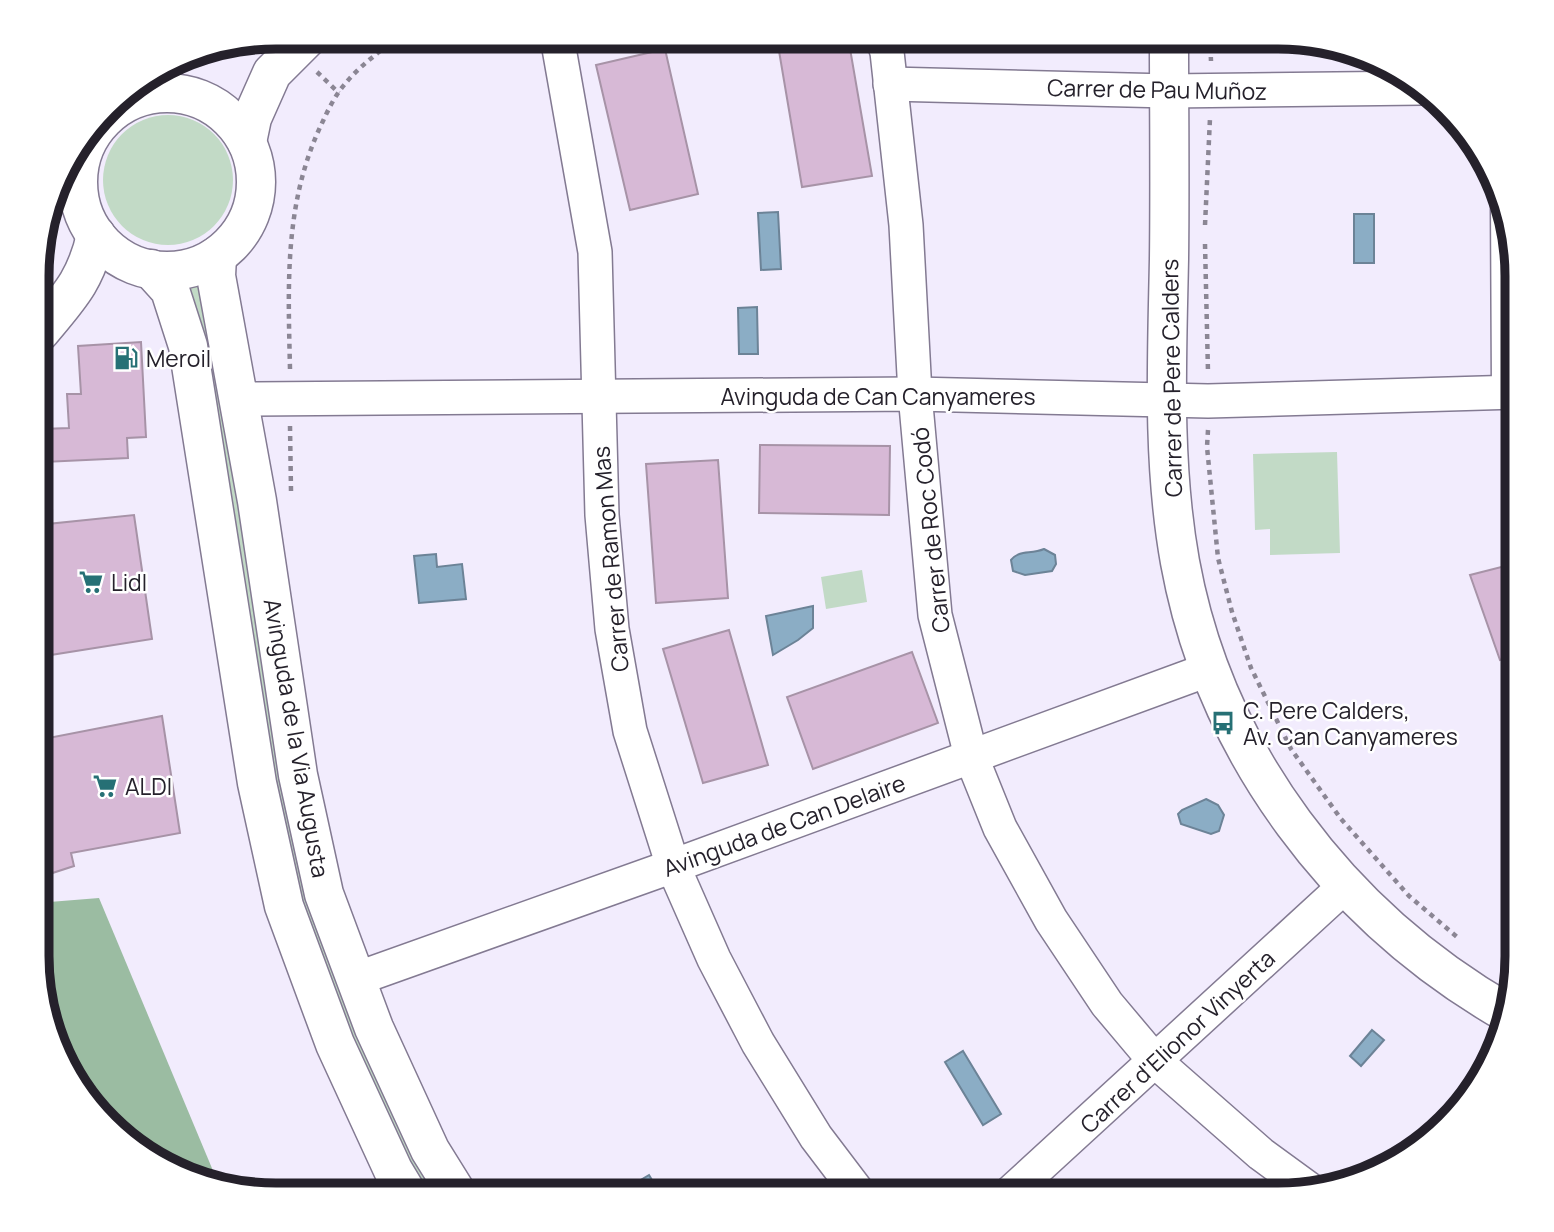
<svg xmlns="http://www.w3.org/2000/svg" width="1554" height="1232" font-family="Manrope,sans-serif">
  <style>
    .green { fill: #c2dac6 }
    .forest { fill: #9bbca2 }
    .water { fill: #8badc5; stroke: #6c8397; stroke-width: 2 }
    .building { fill: #d7b9d6; stroke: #a793a7; stroke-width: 2 }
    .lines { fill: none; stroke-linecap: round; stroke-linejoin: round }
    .pedestrian-casing { stroke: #837a92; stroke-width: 27 }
    .minor-casing { stroke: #837a92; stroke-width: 36 }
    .tertiary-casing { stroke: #837a92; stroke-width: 41 }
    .path { stroke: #8b8694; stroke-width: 4.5; stroke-dasharray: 5 5; stroke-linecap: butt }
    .pedestrian { stroke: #fff; stroke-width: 24 }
    .minor { stroke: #fff; stroke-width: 33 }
    .tertiary { stroke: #fff; stroke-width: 38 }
    .labels { text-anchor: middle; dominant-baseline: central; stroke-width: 5; stroke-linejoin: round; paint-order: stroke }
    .street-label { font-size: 23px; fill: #25212b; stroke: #fff }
    .poi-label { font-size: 23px; fill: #25212b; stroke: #fff; text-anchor: start }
    .rim { fill: none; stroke: #25212b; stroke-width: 9 }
  </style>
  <rect width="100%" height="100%" fill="#f2ecfd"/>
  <g class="green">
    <circle cx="168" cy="180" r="65"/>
    <path d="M203,280L266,669L442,1195H422L315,953L272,782L184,285Z"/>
    <path d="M1337,452L1340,553L1270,555V529L1255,530L1253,454Z"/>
    <path d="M862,570L867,602L826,609L821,577Z"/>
  </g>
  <path class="forest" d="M99,898L219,1185L185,1177L118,1136L62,1062L37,972V903Z"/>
  <g class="water">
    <path d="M778,212L781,269L761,270L758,213Z"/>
    <rect x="1354" y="214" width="20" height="49"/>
    <path d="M757,307L758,354H739L738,308Z"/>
    <path d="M1044,549L1055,555L1056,564L1052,571L1025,575L1013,571L1011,560C1020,549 1030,555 1044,549Z"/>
    <path d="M436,554L437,567L462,564L466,599L419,603L414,556Z"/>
    <path d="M813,606V628L798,640L773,655L766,616Z"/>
    <path d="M1206,799L1218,805L1224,815L1219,831L1211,834L1181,824L1178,814L1182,810Z"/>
    <path d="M1372,1030L1384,1040L1361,1066L1350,1056Z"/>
    <path d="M963,1051L1001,1114L983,1125L945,1062Z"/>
    <path d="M649,1175L661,1195H633L629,1187Z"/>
  </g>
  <g class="building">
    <path d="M828,37H848L872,176L802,187L778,45Z"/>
    <path d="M1240,37H1293L1313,42L1240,44Z"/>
    <path d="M665,49L698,194L630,210L596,65Z"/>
    <path d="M141,342L146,437L127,438L128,458L44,462L42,429L69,428L67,394H81L78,346Z"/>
    <path d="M760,445L890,446L889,515L759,513Z"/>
    <path d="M718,460L728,598L656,603L646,464Z"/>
    <path d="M134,515L152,639L38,657V525Z"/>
    <path d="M1517,563V575L1507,577L1517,613V655L1500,660L1470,575Z"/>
    <path d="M729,630L768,765L703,783L663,649Z"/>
    <path d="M912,652L938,723L813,769L787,697Z"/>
    <path d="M162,716L180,833L71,853L74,866L37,878L38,740Z"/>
  </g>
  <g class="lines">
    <g class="pedestrian-casing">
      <path id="pedestrian" d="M1503,202L1504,391"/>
    </g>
    <g class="minor-casing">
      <g id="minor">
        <path d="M557,37L595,252L602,515L612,629L630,731L673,866L714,959L758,1043L816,1137L860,1195"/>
        <path d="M882,37L887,52L906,225L915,394L935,615L971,756L1000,828L1051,920L1107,1004L1155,1061L1261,1154L1309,1189"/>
        <path d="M890,84L1169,91L1423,88"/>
        <path d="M239,399L915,394L1208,401L1517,392"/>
        <path d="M356,979L673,866L1210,669"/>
        <path d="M1008,1195L1345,886"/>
      </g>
    </g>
    <g class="tertiary-casing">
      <g id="tertiary">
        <path d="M1169,37C1169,111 1170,185 1169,259C1167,360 1162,462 1180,562C1215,754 1340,917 1507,1013"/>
        <circle cx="167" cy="182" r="89"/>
        <path d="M247,142L252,118L272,73L308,37"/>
        <path d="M217,256L216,276L257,501L298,775L324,894L374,1028L430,1150L458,1195"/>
        <path d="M151,269L170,290L188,346L257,783L284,906L335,1044L393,1170L408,1195"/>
        <path d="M39,333C68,298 86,281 96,235"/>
      </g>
    </g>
    <g class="path">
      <path d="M1210,37L1211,61"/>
      <path d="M191,54L208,53L226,45"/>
      <path d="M317,72L339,93"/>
      <path d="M1205,225L1210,118"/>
      <path d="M1205,244L1208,372"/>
      <path d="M290,369C288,282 284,201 323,121C329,108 336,94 345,84C359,66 380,52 397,37"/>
      <path d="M290,426L291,491"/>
      <path d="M1208,430L1207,447L1218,558L1232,612L1251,668L1291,749L1341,819L1409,896L1457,937"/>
    </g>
    <use href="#pedestrian" class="pedestrian"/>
    <use href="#minor" class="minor"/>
    <use href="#tertiary" class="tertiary"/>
  </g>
  <defs>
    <g id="fuel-bare" transform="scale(1.89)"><path d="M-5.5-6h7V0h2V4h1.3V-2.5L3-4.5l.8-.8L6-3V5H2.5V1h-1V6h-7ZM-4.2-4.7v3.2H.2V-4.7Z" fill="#267075" stroke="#fff" stroke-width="2.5" paint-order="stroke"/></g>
    <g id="supermarket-bare" transform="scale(1.89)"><path d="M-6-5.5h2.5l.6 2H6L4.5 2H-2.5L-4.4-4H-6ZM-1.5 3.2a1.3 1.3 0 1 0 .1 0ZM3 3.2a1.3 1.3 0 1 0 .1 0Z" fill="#267075" stroke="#fff" stroke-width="2.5" paint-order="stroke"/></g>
    <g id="bus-bare" transform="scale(1.89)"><path d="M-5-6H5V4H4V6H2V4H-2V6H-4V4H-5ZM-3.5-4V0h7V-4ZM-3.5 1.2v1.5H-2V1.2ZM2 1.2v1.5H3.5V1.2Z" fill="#267075" stroke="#fff" stroke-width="2.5" paint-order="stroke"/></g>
  </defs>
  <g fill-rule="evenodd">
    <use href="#fuel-bare" x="126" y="358"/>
    <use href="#supermarket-bare" x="91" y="582"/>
    <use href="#bus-bare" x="1223" y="723"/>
    <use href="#supermarket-bare" x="105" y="786"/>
  </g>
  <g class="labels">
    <g class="street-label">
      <text transform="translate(1157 89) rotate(1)">Carrer de Pau Muñoz</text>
      <text transform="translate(1171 378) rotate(-91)">Carrer de Pere Calders</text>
      <text x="878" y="396">Avinguda de Can Canyameres</text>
      <text transform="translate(930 530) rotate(-96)">Carrer de Roc Codó</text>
      <text transform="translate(610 559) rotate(-95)">Carrer de Ramon Mas</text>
      <text transform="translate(297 738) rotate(80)">Avinguda de la Via Augusta</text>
      <text transform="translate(784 825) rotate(-20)">Avinguda de Can Delaire</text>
      <text transform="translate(1177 1041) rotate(-43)">Carrer d'Elionor Vinyerta</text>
    </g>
    <g class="poi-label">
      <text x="146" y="358">Meroil</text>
      <text x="111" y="582">Lidl</text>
      <text x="1243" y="710">C. Pere Calders,<tspan x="1243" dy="26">Av. Can Canyameres</tspan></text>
      <text x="125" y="786">ALDI</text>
    </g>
  </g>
  <path d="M0 0H1554V1232H0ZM276 49H1278A227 227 0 0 1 1505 276V956A227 227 0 0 1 1278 1183H276A227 227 0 0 1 49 956V276A227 227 0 0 1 276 49Z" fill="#fff" fill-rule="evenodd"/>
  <path class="rim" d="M276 49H1278A227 227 0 0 1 1505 276V956A227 227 0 0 1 1278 1183H276A227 227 0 0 1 49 956V276A227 227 0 0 1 276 49Z"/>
</svg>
